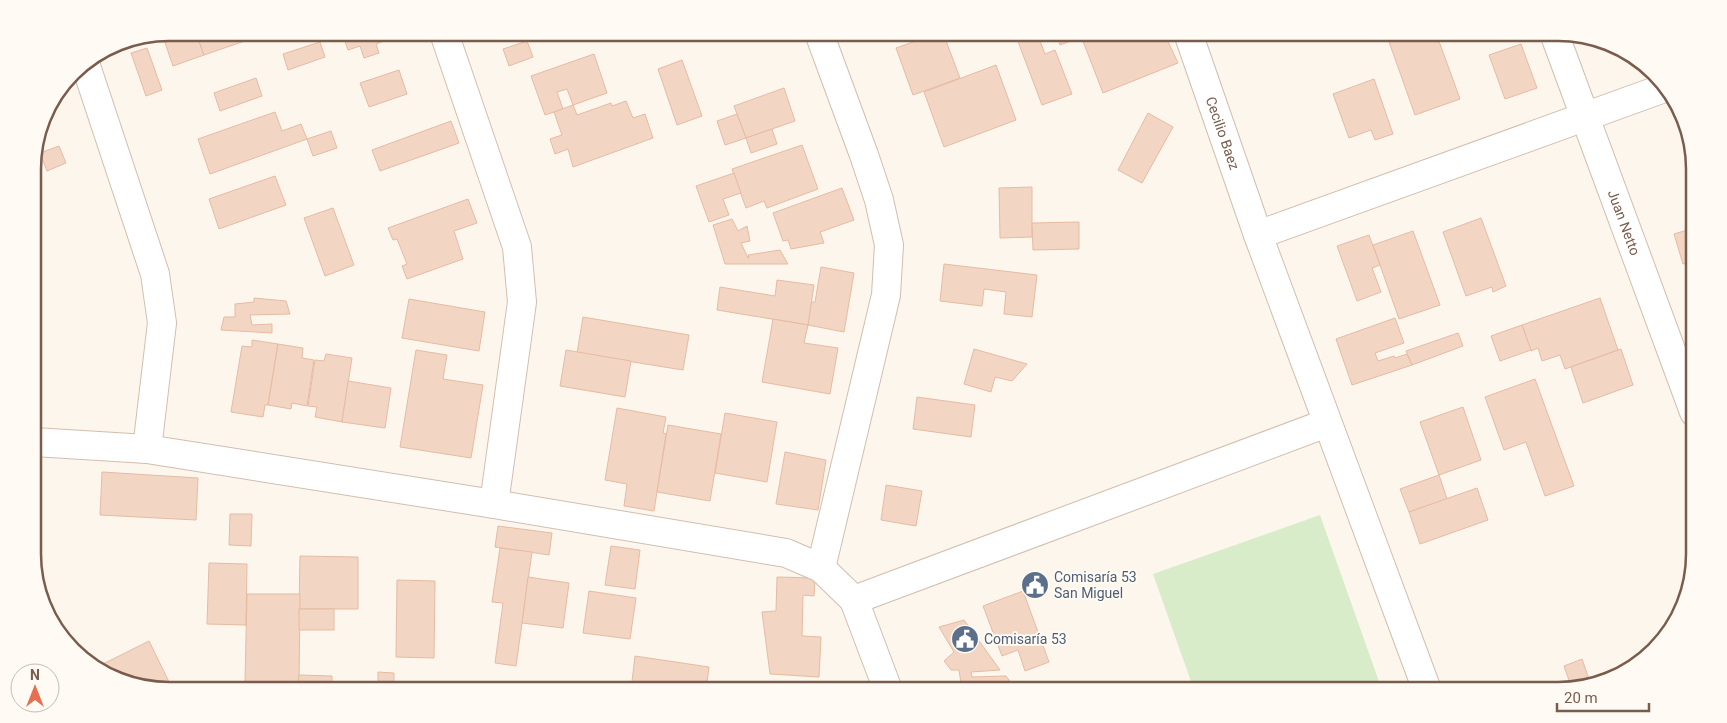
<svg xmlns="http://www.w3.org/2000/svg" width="1727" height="723" font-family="Roboto,sans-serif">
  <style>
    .green { fill: #d8ecc9 }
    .building { fill: #f3d5c3; stroke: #e6bba3 }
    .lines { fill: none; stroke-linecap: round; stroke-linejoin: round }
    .street-casing { stroke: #d1beb0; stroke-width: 30 }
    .street { stroke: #fff; stroke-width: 28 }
    .labels { text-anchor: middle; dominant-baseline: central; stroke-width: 4; stroke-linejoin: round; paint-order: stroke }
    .street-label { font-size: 14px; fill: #7a5c4d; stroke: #fffaf3 }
    .service-label { font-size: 14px; fill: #4e5e75; stroke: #fffaf3; text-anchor: start }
    .rim { fill: none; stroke: #7a5c4d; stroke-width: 2.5 }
  </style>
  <rect width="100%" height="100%" fill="#fdf6ec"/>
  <path class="green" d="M1320,515L1382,690H1194L1153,574Z"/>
  <g class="building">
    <path d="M169,33H196L204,55L173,66L162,34Z"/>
    <path d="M196,33H268L204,55Z"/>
    <path d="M342,33H399L400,35L376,44L379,53L364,58L360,46L348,50Z"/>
    <path d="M675,33H695L677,39Z"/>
    <path d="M939,33H943L960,78L913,95L896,48Z"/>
    <path d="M1037,33L1045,54L1055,50L1072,94L1042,105L1017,39Z"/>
    <path d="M1056,33H1091L1060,45Z"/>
    <path d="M1091,33H1164L1178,63L1103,93L1081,36Z"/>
    <path d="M1385,33H1408L1388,39Z"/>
    <path d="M1408,33H1436L1460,99L1415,115L1388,39Z"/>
    <path d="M527,41L533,57L509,66L503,49Z"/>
    <path d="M320,42L325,57L288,70L283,54Z"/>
    <path d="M1521,44L1537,88L1505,99L1489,55Z"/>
    <path d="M147,48L162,90L146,96L131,53Z"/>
    <path d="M594,54L607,93L573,105L567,89L557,92L563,109L545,115L531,76Z"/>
    <path d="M682,60L702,116L677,125L658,69Z"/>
    <path d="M996,65L1016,120L944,147L924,92Z"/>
    <path d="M399,70L407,94L369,107L360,83Z"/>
    <path d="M256,78L262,96L220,111L214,93Z"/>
    <path d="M1374,79L1393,134L1375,140L1371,130L1349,138L1333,94Z"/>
    <path d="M784,88L795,121L746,138L734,106Z"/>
    <path d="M626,101L633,118L645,114L653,138L573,167L568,149L555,154L550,139L562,135L554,112L573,105L577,115L611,103L612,106Z"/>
    <path d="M275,112L282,131L301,124L307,139L210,174L198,139Z"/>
    <path d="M1148,113L1173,127L1142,183L1118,170Z"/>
    <path d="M737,114L746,138L725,145L717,121Z"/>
    <path d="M451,121L459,143L380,171L372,150Z"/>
    <path d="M772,129L777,144L751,153L746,138Z"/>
    <path d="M331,131L337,148L313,156L307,139Z"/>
    <path d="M802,145L818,189L767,208L764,201L746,208L732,169Z"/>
    <path d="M59,146L66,163L47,171L40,153Z"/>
    <path d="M734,173L741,193L723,199L729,215L709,222L696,186Z"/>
    <path d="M275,176L286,205L219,229L209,199Z"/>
    <path d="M1032,187V237L1000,238L999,188Z"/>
    <path d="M842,188L854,220L820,232L824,243L791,249L788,240L783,241L773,213Z"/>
    <path d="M468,199L477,223L454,231L463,259L407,279L402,266L407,264L397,239L393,240L388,228Z"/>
    <path d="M333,208L354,265L325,276L304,218Z"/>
    <path d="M1481,218L1506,286L1493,292L1492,287L1466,296L1443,232Z"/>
    <path d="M732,219L738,231L747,226L750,241L741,243L748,258H749L748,255L780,250L788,264H725L713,225Z"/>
    <path d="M1079,222V249L1033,250L1032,223Z"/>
    <path d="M1694,228V261L1683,264L1674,234Z"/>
    <path d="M1413,231L1440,305L1399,319L1373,245Z"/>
    <path d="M1369,235L1380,265L1372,268L1381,292L1357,301L1337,246Z"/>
    <path d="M944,264L1037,275L1032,317L1004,314L1006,292L984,289L982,306L940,301Z"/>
    <path d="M821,267L854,273L844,332L808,325L811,302H815Z"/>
    <path d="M777,280L814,285L808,325L717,310L720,287L775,296Z"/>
    <path d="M254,298L286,301L290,314L250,315L252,325L272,324V333L221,330L224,317H235V304L254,302Z"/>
    <path d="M1600,298L1618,350L1565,369L1560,355L1542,361L1538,348L1531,351L1522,325Z"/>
    <path d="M409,299L485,312L479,351L402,338Z"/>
    <path d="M583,317L689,335L683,370L577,353Z"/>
    <path d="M1395,318L1404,343L1375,353L1378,361L1394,356L1395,358L1407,354L1412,365L1352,385L1336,339Z"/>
    <path d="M773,319L808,325L804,343L838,348L830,394L762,382Z"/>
    <path d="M1522,325L1531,350L1500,361L1491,336Z"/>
    <path d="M1458,333L1463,346L1412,365L1406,351Z"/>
    <path d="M252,340L278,344L268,405H265L263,417L231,412L242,346L252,347Z"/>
    <path d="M278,344L303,348L302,358L314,360L307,406L292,403L291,409L268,405Z"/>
    <path d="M974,349L1027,364L1012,381L995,377L991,392L964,384Z"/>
    <path d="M1621,349L1633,385L1583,403L1571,367Z"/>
    <path d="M416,350L447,355L443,379L483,385L471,458L400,447Z"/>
    <path d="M566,350L631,361L625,397L560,386Z"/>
    <path d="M326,354L352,358L342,422L315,417L317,407L308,406L315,360L324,361Z"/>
    <path d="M1535,379L1574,486L1545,496L1526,442L1504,450L1485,397Z"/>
    <path d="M348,381L391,388L385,428L342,422Z"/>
    <path d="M917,397L975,405L971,437L913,429Z"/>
    <path d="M1463,407L1481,460L1439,475L1420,422Z"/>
    <path d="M617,408L666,417L663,433L666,434L654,511L624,506L627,484L605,480Z"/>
    <path d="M725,413L777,422L767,482L715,473Z"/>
    <path d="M668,425L721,434L710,501L657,492Z"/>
    <path d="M785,452L826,460L818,510L776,504Z"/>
    <path d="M102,472L198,478L196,520L100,515Z"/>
    <path d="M1439,475L1447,499L1409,512L1400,489Z"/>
    <path d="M886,485L922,491L916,526L881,520Z"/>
    <path d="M1477,488L1488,520L1420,544L1409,512Z"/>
    <path d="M230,514H252L251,546L229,545Z"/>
    <path d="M498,526L552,533L549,555L495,547Z"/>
    <path d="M611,546L640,550L635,589L605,585Z"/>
    <path d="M500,548L532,552L516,666L495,663L503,603L492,602Z"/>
    <path d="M300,556L358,557V609H299Z"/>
    <path d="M209,563L247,564L246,625L207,624Z"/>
    <path d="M528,577L569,583L563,628L522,623Z"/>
    <path d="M777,577L815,578L814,596L803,595L802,636L821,637L819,677L770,674L762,612L776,611Z"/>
    <path d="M397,580L435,581L434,658L396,657Z"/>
    <path d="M589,591L636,598L630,639L583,633Z"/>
    <path d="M1023,591L1049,662L1025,671L1018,650L1002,656L983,606Z"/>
    <path d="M247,594H300L299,684L245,683Z"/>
    <rect x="299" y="609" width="35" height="21"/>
    <path d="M964,620L1000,670L971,672L972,677L1006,676L1016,690H962L959,670H951L944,661L954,652L939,627Z"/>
    <path d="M149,641L172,688L168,690L125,683L99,666Z"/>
    <path d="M635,656L709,667L706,690H631Z"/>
    <path d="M1582,659L1589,679L1571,686L1564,666Z"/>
    <path d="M378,672L394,673V690H378Z"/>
    <path d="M299,675L332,676V690H298Z"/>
    <path d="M1511,683L1514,690H1492Z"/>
  </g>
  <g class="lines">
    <g class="street-casing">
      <g id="street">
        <path d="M444,33L517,247L522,302L494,504"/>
        <path d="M819,33L864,155L879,200L889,245L886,295L821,568"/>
        <path id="s1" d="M1188,33L1258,235L1427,690"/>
        <path id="s2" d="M1554,33L1694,412"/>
        <path d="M85,63L155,274L162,323L147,449"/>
        <path d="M1258,235L1667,87"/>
        <path d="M34,442L147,449L494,504L786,553L821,568L854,600L888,690"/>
        <path d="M854,600L1327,423"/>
      </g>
    </g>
    <use href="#street" class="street"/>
  </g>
  <defs>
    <g id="civic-disc" transform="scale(1.4375)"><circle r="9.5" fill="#5c6f8a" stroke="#fffaf3"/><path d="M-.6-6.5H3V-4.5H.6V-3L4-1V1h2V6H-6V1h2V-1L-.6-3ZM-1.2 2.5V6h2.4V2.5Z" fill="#fff"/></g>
  </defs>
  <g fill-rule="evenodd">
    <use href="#civic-disc" x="1035" y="585"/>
    <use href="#civic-disc" x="965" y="639"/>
  </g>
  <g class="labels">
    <g class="street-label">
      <text stroke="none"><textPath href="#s1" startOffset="106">Cecilio Baez</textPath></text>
      <text stroke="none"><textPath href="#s2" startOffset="202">Juan Netto</textPath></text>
    </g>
    <g class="service-label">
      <text x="1054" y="577">Comisaría 53<tspan x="1054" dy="16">San Miguel</tspan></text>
      <text x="984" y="639">Comisaría 53</text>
    </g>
  </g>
  <path d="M0 0H1727V723H0ZM169 41H1558A128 128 0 0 1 1686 169V554A128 128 0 0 1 1558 682H169A128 128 0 0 1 41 554V169A128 128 0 0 1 169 41Z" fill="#fffaf3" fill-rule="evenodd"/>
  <path class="rim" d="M169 41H1558A128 128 0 0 1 1686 169V554A128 128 0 0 1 1558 682H169A128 128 0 0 1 41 554V169A128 128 0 0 1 169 41Z"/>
  <g transform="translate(35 688)"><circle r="24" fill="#fffaf3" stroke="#cabbb1"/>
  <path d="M0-4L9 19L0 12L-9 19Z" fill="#e76f51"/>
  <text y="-8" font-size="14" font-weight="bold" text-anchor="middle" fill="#7a5c4d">N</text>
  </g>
  <path d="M1557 703v8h92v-8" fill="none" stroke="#7a5c4d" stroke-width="2.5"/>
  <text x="1564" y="703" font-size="15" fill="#7a5c4d" stroke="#fffaf3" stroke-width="4" paint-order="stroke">20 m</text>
</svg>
